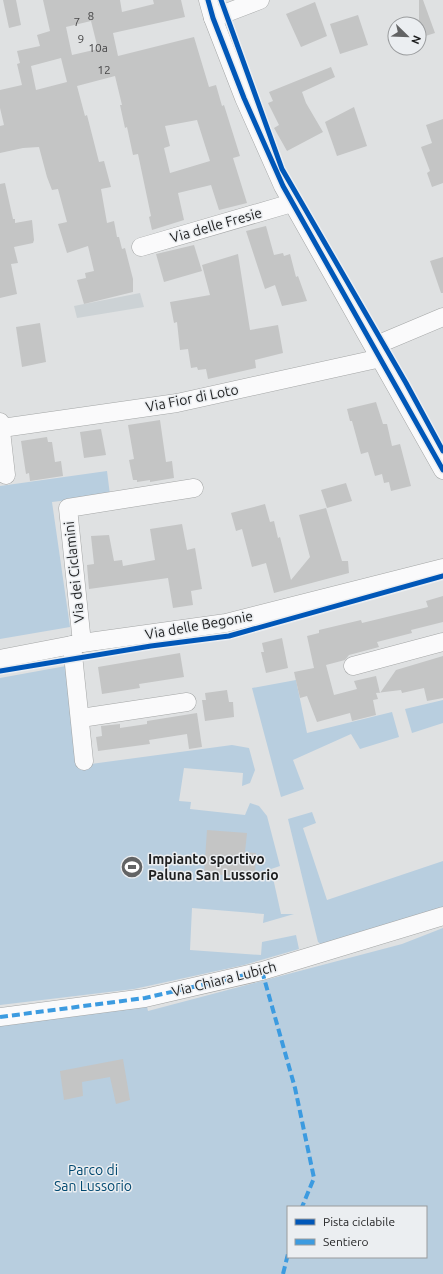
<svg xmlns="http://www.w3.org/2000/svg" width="443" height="1274" font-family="Ubuntu,sans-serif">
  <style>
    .built { fill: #ccd2d5 }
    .green { fill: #b8cedf; fill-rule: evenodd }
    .building { fill: #c4c5c5; fill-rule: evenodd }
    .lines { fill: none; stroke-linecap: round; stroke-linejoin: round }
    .minor-casing { stroke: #a4a6a6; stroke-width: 19 }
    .minor { stroke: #fafafb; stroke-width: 18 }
    .quiet { stroke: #3c9be0; stroke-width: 4; stroke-dasharray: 8 4; stroke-linecap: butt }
    .cycleway-casing { stroke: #ebeef1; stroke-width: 8 }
    .cycleway { stroke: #0057b8; stroke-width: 5 }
    .labels { text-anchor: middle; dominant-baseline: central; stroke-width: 3; stroke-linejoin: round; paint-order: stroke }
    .number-label { font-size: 12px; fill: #484849 }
    .street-label { font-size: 14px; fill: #1e1f20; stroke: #ebeef1 }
    .poi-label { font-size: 14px; font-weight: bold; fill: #1e1f20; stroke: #ebeef1; text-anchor: start }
    .park-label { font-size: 14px; fill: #004870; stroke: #ebeef1 }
  </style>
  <rect width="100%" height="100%" fill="#dfe1e2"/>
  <path class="built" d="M140,293L144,307L77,318L74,306Z"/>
  <g class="green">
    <path d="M107,471L110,495L52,502L70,627L0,639V486Z"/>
    <path d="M66,666L76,716V766L232,745L249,748L255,770L250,783L242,786L243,773L184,768L179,801L191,802L190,809L245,815L250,803L259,806L267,816L280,866L271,869L281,914H294L263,923L264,914L192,908L190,950L261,955L262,942L296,935L299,949L244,965L134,989L0,1005V678Z"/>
    <path d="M296,680L307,733L392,712L399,737L360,749L351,734L293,760L304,789L281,797L252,688Z"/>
    <path d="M443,700V723L412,733L405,709Z"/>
    <path d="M312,812L316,823L303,828L327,900L443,861V907L397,923L321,944L318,942L288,819Z"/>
    <path d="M443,928V1274H0V1017L145,998L148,1011L402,944ZM288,1207H426V1257H288Z"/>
  </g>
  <g class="building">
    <path d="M3,0H16L21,25L9,28Z"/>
    <path d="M43,0H120L122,12L154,4L153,0H181L185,17L113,33L118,56L194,37L209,87L216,85L222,106L224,105L240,156L233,158L247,203L219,210L211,185L178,193L184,220L152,230L149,217L151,216L138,154L133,155L127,127L125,128L120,105H122L115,76L77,86L85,116L87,115L99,162L104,161L111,187L101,189L107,223L114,221L117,237H119L122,249L125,248L133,279V292L84,304L77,280L86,278L85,273L94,271L88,246L67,253L58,224L67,222L58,189L52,190L47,177L39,147L23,148L0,153V126L4,125L0,108V90L22,85L17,64L20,63L17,51L40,46L37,35L50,31ZM91,21L98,49L72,55L66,27ZM61,58L67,82L36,90L31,66ZM197,120L210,161L170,173L164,148L170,146L165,126Z"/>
    <path d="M419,0H423L435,33L419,38Z"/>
    <path d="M315,2L327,36L301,47L286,14Z"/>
    <path d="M358,15L368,45L340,54L330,24Z"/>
    <path d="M331,67L335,77L302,92L306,103L323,132L287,151L274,128L279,125L268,103L273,101L269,92Z"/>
    <path d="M354,107L367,146L337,156L325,122Z"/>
    <path d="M443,119V183L432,187L427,173L430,171L421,147L432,143L426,125Z"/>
    <path d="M5,183L13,219H15V223L32,220L34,240L33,243L14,247L18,263L11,264L17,294L0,298V184Z"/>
    <path d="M266,226L274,255L283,253L284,256L290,254L296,277L298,276L307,301L282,306L275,285L265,289L246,231Z"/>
    <path d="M194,245L202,271L164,282L156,254Z"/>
    <path d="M238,254L250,330L278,325L283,353L255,360L256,368L208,379L206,369L198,370L197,367L191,368L188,349L180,350L177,322L174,323L170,302L210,295L202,265Z"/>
    <path d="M443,257V293H441L430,261Z"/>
    <path d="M40,323L46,362L22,367L16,327Z"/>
    <path d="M376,402L383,424H387L392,446L400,444L411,486L391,491L389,482L384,483L382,474L375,476L368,452L361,454L352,421H350L347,409Z"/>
    <path d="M160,420L166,462L172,461L174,478L150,482V480L137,482V480H133L129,460L134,459L128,425Z"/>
    <path d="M101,429L106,455L84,458L80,432Z"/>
    <path d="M47,437L48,442H52L55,462L61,461L63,476L30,481L29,473L26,474L21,441Z"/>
    <path d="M346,483L352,501L327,508L321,490Z"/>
    <path d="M265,504L270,522L274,521L278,538L280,537L291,580L310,557L299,515L326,508L342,561H348L349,573L274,593L266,563L252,567L242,529L236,531L231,513Z"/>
    <path d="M182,524L187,550L195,548L202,589L191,591L193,605L173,608L168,578L89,589L87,565L94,564L91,536L109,535L114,561L122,560L123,566L155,560L150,529Z"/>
    <path d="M443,596V622L411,630L412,633L377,642L379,647L349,655L345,660L326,665L334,695L357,689L354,681L376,676L380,693L396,670L443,656V698L427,701L424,688L402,693L401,690L376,693L378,699L373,700L376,715L352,721L350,713L317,722L307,696L300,698L294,672L314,668L307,636L319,633V630L361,620L362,623L428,607L426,601Z"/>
    <path d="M282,638L288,668L266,673L261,652H264L262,643Z"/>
    <path d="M180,653L184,677L139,684L140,688L102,694L98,667Z"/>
    <path d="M227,690L229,702H233L234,717L205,721L202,700H206L205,693Z"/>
    <path d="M197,713L202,747L189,749L187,734L149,740L150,744L98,751L96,737L102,736L101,726L120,724V728L147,724V721Z"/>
    <path d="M207,830L247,833L245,852L256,853L255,877L204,874Z"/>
    <path d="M123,1059L130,1100L116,1104L110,1077L82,1082L83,1096L64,1100L60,1071Z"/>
  </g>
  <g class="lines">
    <g class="minor-casing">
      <g id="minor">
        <path d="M208,0L213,18L244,98L283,186L443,470"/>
        <path d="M213,18L260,0"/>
        <path d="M141,247L292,203"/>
        <path d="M374,346L443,317"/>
        <path d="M0,422L6,475"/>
        <path d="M2,428L177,403L381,358"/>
        <path d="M82,643L68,508L194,488"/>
        <path d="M72,645L84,761"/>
        <path d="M0,659L82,643L226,623L443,568"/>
        <path d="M353,666L443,642"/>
        <path d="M81,718L187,702"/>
        <path d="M0,1017L145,998L262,971L443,916"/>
      </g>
    </g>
    <use href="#minor" class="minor"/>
    <g class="quiet">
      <path d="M262,971L295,1088L314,1178L302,1207"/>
      <path d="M0,1017L145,998L254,973"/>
      <path d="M283,1274L288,1254"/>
    </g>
    <g class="cycleway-casing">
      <g id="cycleway">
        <path d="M208,0L213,18L244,98L283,186L443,470"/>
        <path d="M221,0L282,169L406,383L443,451"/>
        <path d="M0,671L151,646L229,636L443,576"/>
      </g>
    </g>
    <use href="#cycleway" class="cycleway"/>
  </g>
  <defs>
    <g id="stadium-disc" transform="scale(1.15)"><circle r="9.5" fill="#626364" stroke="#ebeef1"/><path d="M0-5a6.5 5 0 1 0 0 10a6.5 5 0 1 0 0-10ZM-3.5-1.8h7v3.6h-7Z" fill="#fff"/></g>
  </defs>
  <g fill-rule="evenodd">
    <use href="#stadium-disc" x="132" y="867"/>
  </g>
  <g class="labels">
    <g class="number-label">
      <text x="91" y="15">8</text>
      <text x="77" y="21">7</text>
      <text x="81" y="38">9</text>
      <text x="98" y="47">10a</text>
      <text x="104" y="69">12</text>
    </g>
    <g class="street-label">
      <text transform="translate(216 225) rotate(-16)">Via delle Fresie</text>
      <text transform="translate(192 398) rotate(-11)">Via Fior di Loto</text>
      <text transform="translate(74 572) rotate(-96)">Via dei Ciclamini</text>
      <text transform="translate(199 625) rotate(-10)">Via delle Begonie</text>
      <text transform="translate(224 979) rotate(-14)">Via Chiara Lubich</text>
    </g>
    <g class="poi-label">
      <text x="148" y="859">Impianto sportivo<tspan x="148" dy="16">Paluna San Lussorio</tspan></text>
    </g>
    <g class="park-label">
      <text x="93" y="1170">Parco di<tspan x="93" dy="16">San Lussorio</tspan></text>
    </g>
  </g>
  <rect x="287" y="1206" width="140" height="52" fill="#ebeef1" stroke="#999b9d"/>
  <rect x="295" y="1219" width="20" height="6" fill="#0057b8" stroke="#999b9d"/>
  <text x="323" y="1226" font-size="12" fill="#1e1f20">Pista ciclabile</text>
  <rect x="295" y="1239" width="20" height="6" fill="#3c9be0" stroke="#999b9d"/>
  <text x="323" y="1246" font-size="12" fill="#1e1f20">Sentiero</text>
  <g transform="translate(407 36) rotate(113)"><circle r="19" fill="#ebeef1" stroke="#999b9d"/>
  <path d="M0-3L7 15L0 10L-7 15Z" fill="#626364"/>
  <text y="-6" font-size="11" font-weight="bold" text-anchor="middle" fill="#1e1f20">N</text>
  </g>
</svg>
